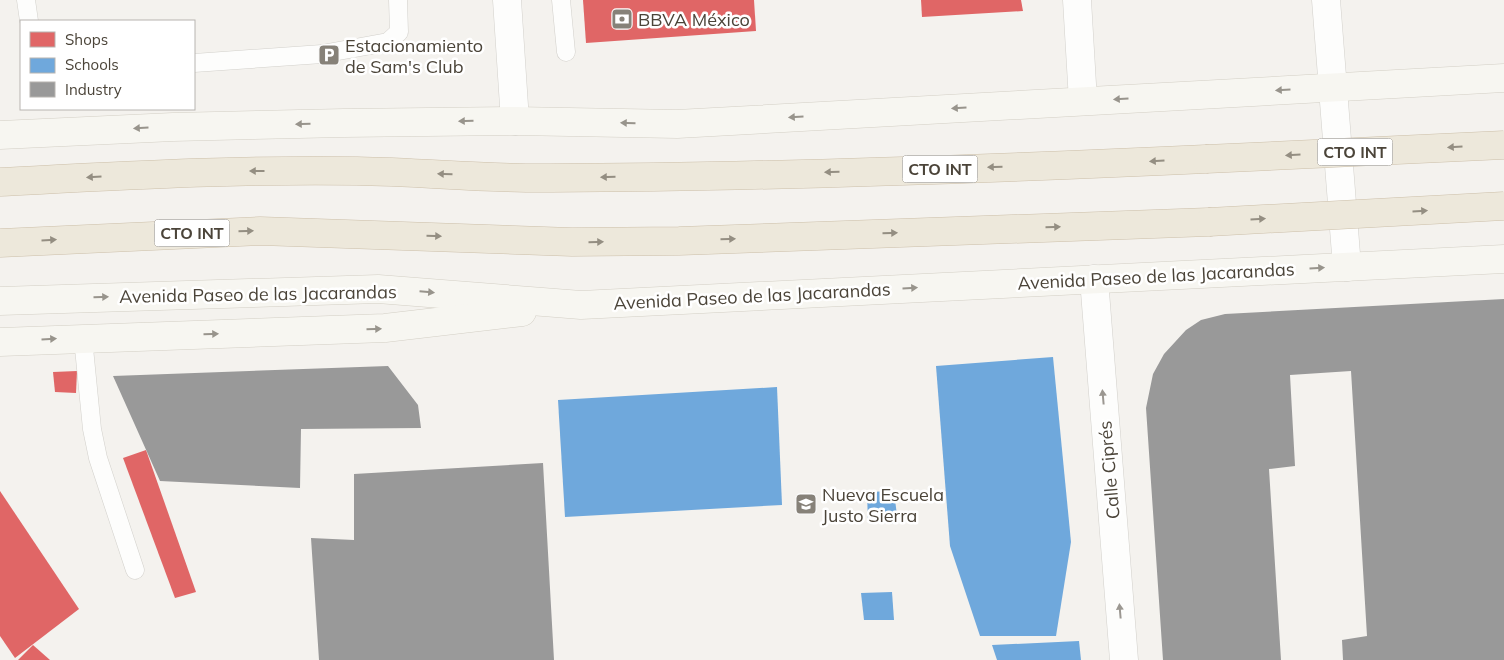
<svg xmlns="http://www.w3.org/2000/svg" width="1504" height="660" font-family="Mulish,sans-serif">
  <style>
    .shops { fill: #e06666 }
    .schools { fill: #6fa8dc }
    .industry { fill: #999 }
    .lines { fill: none; stroke-linecap: round; stroke-linejoin: round }
    .service-casing { stroke: #d2d0cb; stroke-width: 19 }
    .minor-casing { stroke: #d2d0cb; stroke-width: 29 }
    .secondary-casing { stroke: #d3cfc5; stroke-width: 29 }
    .motorway-casing { stroke: #ccbfa9; stroke-width: 29 }
    .service { stroke: #fdfdfc; stroke-width: 18 }
    .minor { stroke: #fdfdfc; stroke-width: 28 }
    .secondary { stroke: #f7f6f1; stroke-width: 28 }
    .motorway { stroke: #ede8db; stroke-width: 28 }
    .motorway-bridge-casing { stroke: #ccbfa9; stroke-width: 29; stroke-linecap: butt }
    .motorway-bridge { stroke: #ede8db; stroke-width: 28 }
    .oneway { fill: #98948c }
    .oneway2 { fill: #948e82 }
    .oneway3 { fill: #9b9791 }
    .labels { text-anchor: middle; dominant-baseline: central; stroke-width: 5; stroke-linejoin: round; paint-order: stroke }
    .shield { fill: #fff; stroke: #817c74; stroke-width: 1 }
    .shield-label { font-size: 16px; font-weight: bold; fill: #4b4439 }
    .poi-label { font-size: 18px; fill: #4b4439; stroke: #fff; text-anchor: start }
    .street-label { font-size: 18px; fill: #4b4439; stroke: #fff }
  </style>
  <rect width="100%" height="100%" fill="#f4f2ee"/>
  <g class="shops">
    <path d="M583,0H754L756,31L586,43Z"/>
    <path d="M921,0H1021L1023,11L922,17Z"/>
    <path d="M77,371L76,393L55,392L53,372Z"/>
    <path d="M146,450L196,592L175,598L123,458Z"/>
    <path d="M0,491L79,609L15,658L0,636Z"/>
    <path d="M33,645L50,660H18Z"/>
  </g>
  <g class="schools">
    <path d="M1053,357L1071,542L1056,636H980L950,546L936,366Z"/>
    <path d="M777,387L782,505L565,517L558,400Z"/>
    <path d="M894,491L898,524L868,522L867,492Z"/>
    <path d="M892,592L894,620H864L861,593Z"/>
    <path d="M1079,641L1081,660H997L992,645Z"/>
  </g>
  <g class="industry">
    <path d="M1504,299V660H1343L1342,640L1367,636L1351,371L1290,375L1295,466L1269,469L1281,660H1163L1146,408L1153,374L1164,354L1186,330L1201,320L1225,314Z"/>
    <path d="M388,366L418,405L421,428L301,429L300,488L160,481L113,376Z"/>
    <path d="M543,463L554,660H319L311,538L354,540V474Z"/>
  </g>
  <g class="lines">
    <g class="service-casing">
      <g id="service">
        <path d="M26,0L29,21"/>
        <path d="M561,0L566,52"/>
        <path d="M194,63L322,54L388,42L399,32L398,0"/>
        <path d="M83,338L92,429L98,458L135,570"/>
      </g>
    </g>
    <g class="minor-casing">
      <g id="minor">
        <path d="M507,0L515,121"/>
        <path d="M1077,0L1083,101"/>
        <path d="M1326,0L1347,267"/>
        <path d="M1094,279L1124,660"/>
      </g>
    </g>
    <g class="secondary-casing">
      <g id="secondary">
        <path d="M0,135L173,127L344,123L515,121L677,124L1504,78"/>
        <path d="M0,301L378,289L581,305L1504,259"/>
        <path d="M0,342L385,328L522,312"/>
      </g>
    </g>
    <g class="motorway-casing">
      <g id="motorway">
        <path d="M0,182C119,176 238,169 357,171C422,172 487,179 551,178C769,177 988,169 1206,159"/>
        <path d="M0,243L260,231L572,242L679,241L1209,222"/>
      </g>
    </g>
    <use href="#service" class="service"/>
    <use href="#minor" class="minor"/>
    <use href="#secondary" class="secondary"/>
    <use href="#motorway" class="motorway"/>
    <g class="motorway-bridge-casing">
      <g id="motorway-bridge">
        <path d="M1206,159L1504,145"/>
        <path d="M1209,222L1504,206"/>
      </g>
    </g>
    <use href="#motorway-bridge" class="motorway-bridge"/>
  </g>
  <defs><path id="oneway-solid" d="M-6-.8H1V-3.2L6.5 0L1 3.2V.8H-6Z" transform="scale(1.25)"/></defs>
  <g class="oneway">
    <use href="#oneway-solid" transform="translate(1283 90) rotate(177)"/>
    <use href="#oneway-solid" transform="translate(1121 99) rotate(177)"/>
    <use href="#oneway-solid" transform="translate(959 108) rotate(177)"/>
    <use href="#oneway-solid" transform="translate(796 117) rotate(177)"/>
    <use href="#oneway-solid" transform="translate(466 121) rotate(179)"/>
    <use href="#oneway-solid" transform="translate(628 123) rotate(-179)"/>
    <use href="#oneway-solid" transform="translate(303 124) rotate(179)"/>
    <use href="#oneway-solid" transform="translate(141 128) rotate(177)"/>
    <use href="#oneway-solid" transform="translate(1317 268) rotate(-3)"/>
    <use href="#oneway-solid" transform="translate(910 288) rotate(-3)"/>
    <use href="#oneway-solid" transform="translate(427 292) rotate(5)"/>
    <use href="#oneway-solid" transform="translate(101 297) rotate(-2)"/>
    <use href="#oneway-solid" transform="translate(374 329) rotate(-2)"/>
    <use href="#oneway-solid" transform="translate(211 334) rotate(-2)"/>
    <use href="#oneway-solid" transform="translate(49 339) rotate(-3)"/>
  </g>
  <g class="oneway2">
    <use href="#oneway-solid" transform="translate(1455 147) rotate(177)"/>
    <use href="#oneway-solid" transform="translate(1293 155) rotate(177)"/>
    <use href="#oneway-solid" transform="translate(1157 161) rotate(177)"/>
    <use href="#oneway-solid" transform="translate(995 167) rotate(178)"/>
    <use href="#oneway-solid" transform="translate(257 171) rotate(-180)"/>
    <use href="#oneway-solid" transform="translate(832 172) rotate(178)"/>
    <use href="#oneway-solid" transform="translate(445 174) rotate(-178)"/>
    <use href="#oneway-solid" transform="translate(94 177) rotate(177)"/>
    <use href="#oneway-solid" transform="translate(608 177) rotate(179)"/>
    <use href="#oneway-solid" transform="translate(1420 211) rotate(-3)"/>
    <use href="#oneway-solid" transform="translate(1258 219) rotate(-3)"/>
    <use href="#oneway-solid" transform="translate(1053 227) rotate(-2)"/>
    <use href="#oneway-solid" transform="translate(246 231) rotate(-2)"/>
    <use href="#oneway-solid" transform="translate(890 233) rotate(-2)"/>
    <use href="#oneway-solid" transform="translate(434 236) rotate(2)"/>
    <use href="#oneway-solid" transform="translate(728 239) rotate(-2)"/>
    <use href="#oneway-solid" transform="translate(49 240) rotate(-3)"/>
    <use href="#oneway-solid" transform="translate(596 242) rotate(-1)"/>
  </g>
  <g class="oneway3">
    <use href="#oneway-solid" transform="translate(1103 397) rotate(-95)"/>
    <use href="#oneway-solid" transform="translate(1120 611) rotate(-95)"/>
  </g>
  <defs>
    <g id="bank-square" transform="scale(1.125)"><rect x="-9" y="-9" width="18" height="18" rx="4" fill="#868178" stroke="#fff"/><path d="M-6-4H6V4H-6ZM0-2.3a2.3 2.3 0 1 0 0 4.6a2.3 2.3 0 1 0 0-4.6Z" fill="#fff"/></g>
    <g id="parking-square" transform="scale(1.125)"><rect x="-9" y="-9" width="18" height="18" rx="4" fill="#868178" stroke="#fff"/><path d="M-3.5-5.5H1a3.5 3.5 0 0 1 0 7H-1V5.5H-3.5ZM-1-3.4V-.6H.8a1.4 1.4 0 0 0 0-2.8Z" fill="#fff"/></g>
    <g id="school-square" transform="scale(1.125)"><rect x="-9" y="-9" width="18" height="18" rx="4" fill="#868178" stroke="#fff"/><path d="M0-5L7-2L0 1L-7-2ZM-4 1L0 2.5L4 1V4Q0 6-4 4Z" fill="#fff"/></g>
  </defs>
  <g fill-rule="evenodd">
    <use href="#bank-square" x="622" y="19"/>
    <use href="#parking-square" x="329" y="55"/>
    <use href="#school-square" x="806" y="504"/>
  </g>
  <g class="labels">
    <g class="shield">
      <rect x="1317.5" y="138.5" width="75" height="27" rx="4"/>
      <rect x="902.5" y="155.5" width="75" height="27" rx="4"/>
      <rect x="154.5" y="219.5" width="75" height="27" rx="4"/>
    </g>
    <g class="shield-label">
      <text x="1355" y="152">CTO INT</text>
      <text x="940" y="169">CTO INT</text>
      <text x="192" y="233">CTO INT</text>
    </g>
    <g class="poi-label">
      <text x="638" y="19">BBVA México</text>
      <text x="345" y="45">Estacionamiento<tspan x="345" dy="21">de Sam's Club</tspan></text>
      <text x="822" y="494">Nueva Escuela<tspan x="822" dy="21">Justo Sierra</tspan></text>
    </g>
    <g class="street-label">
      <text transform="translate(1156 276) rotate(-3)">Avenida Paseo de las Jacarandas</text>
      <text transform="translate(258 294) rotate(-1)">Avenida Paseo de las Jacarandas</text>
      <text transform="translate(752 296) rotate(-3)">Avenida Paseo de las Jacarandas</text>
      <text transform="translate(1109 470) rotate(-95)">Calle Ciprés</text>
    </g>
  </g>
  <rect x="20" y="20" width="175" height="90" fill="#ffffff" stroke="#b7b4b0"/>
  <rect x="30" y="32" width="25" height="15" fill="#e06666" stroke="#b7b4b0"/>
  <text x="65" y="45" font-size="15" fill="#4b4439">Shops</text>
  <rect x="30" y="58" width="25" height="15" fill="#6fa8dc" stroke="#b7b4b0"/>
  <text x="65" y="70" font-size="15" fill="#4b4439">Schools</text>
  <rect x="30" y="82" width="25" height="15" fill="#999999" stroke="#b7b4b0"/>
  <text x="65" y="95" font-size="15" fill="#4b4439">Industry</text>
</svg>
